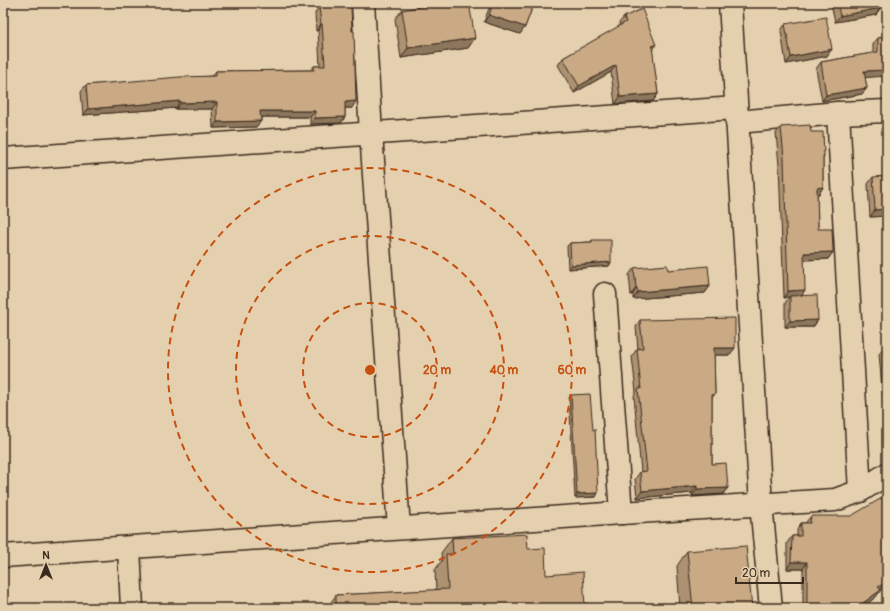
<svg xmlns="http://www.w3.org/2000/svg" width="890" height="611" font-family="Pangolin,sans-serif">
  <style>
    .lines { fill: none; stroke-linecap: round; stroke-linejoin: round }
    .minor-casing { stroke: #3b2a1e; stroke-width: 25 }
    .minor { stroke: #e4d0ae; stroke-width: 22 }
    .wall { fill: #ad9272; stroke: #3b2a1e }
    .shaded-wall { fill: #8d775c; stroke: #3b2a1e }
    .building { fill: #c9aa84; stroke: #3b2a1e }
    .ring { fill: none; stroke: #c55010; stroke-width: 2; stroke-dasharray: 7 5 }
    .centre { fill: #c55010; stroke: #e4d0ae; stroke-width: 2 }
    .ring-label { font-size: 12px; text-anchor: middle; font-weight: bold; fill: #c55010; stroke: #e4d0ae; stroke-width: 3; stroke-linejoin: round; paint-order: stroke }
  </style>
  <rect width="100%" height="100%" fill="#e4d0ae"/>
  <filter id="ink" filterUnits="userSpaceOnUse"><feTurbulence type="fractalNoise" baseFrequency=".025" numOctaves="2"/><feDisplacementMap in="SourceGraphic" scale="8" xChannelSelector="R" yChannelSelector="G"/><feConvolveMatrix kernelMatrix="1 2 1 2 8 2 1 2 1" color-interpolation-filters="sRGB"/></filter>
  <g filter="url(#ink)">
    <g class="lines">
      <g class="minor-casing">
        <g id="minor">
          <path d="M363,3L371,133L399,528"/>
          <path d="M730,3L761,504L771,608"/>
          <path d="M838,113L860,491"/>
          <path d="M737,122L838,113L887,111"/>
          <path d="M3,159L736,108"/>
          <path d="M605,294L621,513"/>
          <path d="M129,548L132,608"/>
          <path d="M3,556L621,513L835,500L860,491L887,474"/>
        </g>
      </g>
      <use href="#minor" class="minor"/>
    </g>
    <g class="wall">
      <path d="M491,3H534L525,27L520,34L484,22Z"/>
      <path d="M831,3H879L880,8L876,15L835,22Z"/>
      <path d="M319,7L352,108H345V117L341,123L310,124V117H261V121L256,127L213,128L212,109H176V108L83,115L81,91L86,85L212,76L216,71L311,70L314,66H320L318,30L316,31L315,13Z"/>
      <path d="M402,10L475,38L468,48L401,58L395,19Z"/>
      <path d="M624,17L652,50L658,94L653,101L615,104L611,72L574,93L558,65L563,58L620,26L619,23Z"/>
      <path d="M785,24L832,49L827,56L786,64L781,31Z"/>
      <path d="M887,37L865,78L867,88L862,94L822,101L816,69L821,62L873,53V44L878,38Z"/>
      <path d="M781,127L811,132L824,156L823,158V187L819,194H817L818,229L833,252L828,259L804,260L801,296L818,320L813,327H785V303L789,297L784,298L779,165L776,133Z"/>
      <path d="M873,177L887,216L870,217L868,184Z"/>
      <path d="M592,240L611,262L609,266L568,269L567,246L570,243L591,242Z"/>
      <path d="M634,268L668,270L710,286L705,293L633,299V294L631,295L629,275Z"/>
      <path d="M640,320L730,355H714L715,394L712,398V464L723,494L692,496V493L637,498L635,479L640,472H641L634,396L636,392L632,356L637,349H638L636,327Z"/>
      <path d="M884,347H887V447L879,354Z"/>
      <path d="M571,395L593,430L596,497L575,498L569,398Z"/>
      <path d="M811,516L880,589L876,597L861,608H803V569H787V543L792,536H797V530L801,523H806V522Z"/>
      <path d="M452,538L528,549L546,575L585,608H327L336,595L436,590L435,570L442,560L441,553Z"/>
      <path d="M687,551L752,608H680L677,566Z"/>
    </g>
    <g class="shaded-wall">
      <path d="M880,8L876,15L835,22L840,16Z"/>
      <path d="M489,15L525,27L520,34L484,22Z"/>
      <path d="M321,24H322L318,30L316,31Z"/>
      <path d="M475,38L468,48L401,58L408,48Z"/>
      <path d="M656,45L652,51V46Z"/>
      <path d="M832,49L827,56L786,64L791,57Z"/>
      <path d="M616,65L611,72L574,93L579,86Z"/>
      <path d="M887,70V76L860,78L864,71Z"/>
      <path d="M867,88L862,94L822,101L826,95Z"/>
      <path d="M658,94L653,101L615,104L620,97Z"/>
      <path d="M180,101L176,108L83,115L88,109Z"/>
      <path d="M356,101L352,108H341L345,102Z"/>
      <path d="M217,102L212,109H176L181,103Z"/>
      <path d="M260,111H315L310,117H256Z"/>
      <path d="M345,117L341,123L310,124L315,118Z"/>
      <path d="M261,121L256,127L213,128L217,122Z"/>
      <path d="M823,187L819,194L812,195L817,188Z"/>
      <path d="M887,209V216L870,217L875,210Z"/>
      <path d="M833,252L828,259L799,260L804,253Z"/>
      <path d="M611,262L609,266L568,269L571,265Z"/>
      <path d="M710,286L705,293L633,299L638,292Z"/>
      <path d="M636,288H637L633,294L631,295Z"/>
      <path d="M805,290L801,297L790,296L789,297L784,298L788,291Z"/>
      <path d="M818,320L813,327H785L790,321Z"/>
      <path d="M714,348H735L730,355H709Z"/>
      <path d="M697,486L692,493L637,498L642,491Z"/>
      <path d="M728,488L723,494L692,496L697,489Z"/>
      <path d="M598,493L596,497L575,498L577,494Z"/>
      <path d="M791,562H807L803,569H787Z"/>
      <path d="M887,582V585L874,593L878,587Z"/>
      <path d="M881,590L876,597L861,608H856Z"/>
    </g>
    <g class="building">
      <path d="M444,3H469L475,38L408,48L402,10Z"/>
      <path d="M493,3H534L525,27L489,15Z"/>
      <path d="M837,3H879L880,8L840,16Z"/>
      <path d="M351,5L352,31H354L356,101L345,102V117L315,118V111H260L261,121L217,122V102L181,103L180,101L88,109L86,85L180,77L216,76V71L314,70V66H325L322,24H321L319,7Z"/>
      <path d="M642,9L656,45L652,46L658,94L620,97L616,65L579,86L563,58L626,22L624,17Z"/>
      <path d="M826,17L832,49L791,57L785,24Z"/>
      <path d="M887,37V70L864,71L867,88L826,95L821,62L878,52V38Z"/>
      <path d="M810,125L811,132H823L824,156H823V187L817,188L818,229H832L833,252L804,253L805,290L788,291L784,158L781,127Z"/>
      <path d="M887,176V209L875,210L873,177Z"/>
      <path d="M592,240H611V262L571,265L570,243L592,242Z"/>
      <path d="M667,265L668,270L708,266L710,286L638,292L637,288H636L634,268Z"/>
      <path d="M817,295L818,320L790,321V296Z"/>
      <path d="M735,318V348H714L715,394L712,395V464L726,463L728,488L697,489V486L642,491L640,472L647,471L638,389H641L637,349L643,348L640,320Z"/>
      <path d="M884,347H887V385Z"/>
      <path d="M590,394L593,430L595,429L598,493L577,494L571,395Z"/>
      <path d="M887,495V582L878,587L881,590L856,608H807V562H791L792,536H801V523H810L811,516H851Z"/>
      <path d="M527,534L528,549L545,548L546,575L583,572L585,608H336V595L448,589L446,554H453L452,538Z"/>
      <path d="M746,546L752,608H693L687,551Z"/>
    </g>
  </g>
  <g class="ring">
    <circle cx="370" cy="370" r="67"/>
    <circle cx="370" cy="370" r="134"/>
    <circle cx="370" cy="370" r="202"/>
  </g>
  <circle cx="370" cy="370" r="6" class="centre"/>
  <g class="ring-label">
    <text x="437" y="374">20 m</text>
    <text x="504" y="374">40 m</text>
    <text x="572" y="374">60 m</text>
  </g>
  <rect width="890" height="611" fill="none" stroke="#e4d0ae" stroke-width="16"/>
  <rect x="8" y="8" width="874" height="595" fill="none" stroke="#3b2a1e" stroke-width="1.5" filter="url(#ink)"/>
  <g transform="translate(46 565)" stroke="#e4d0ae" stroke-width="3" paint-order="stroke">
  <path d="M0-3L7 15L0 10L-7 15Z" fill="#3b2a1e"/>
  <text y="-6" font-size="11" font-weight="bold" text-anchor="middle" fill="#3b2a1e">N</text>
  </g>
  <path d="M736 577v6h67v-6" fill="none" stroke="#3b2a1e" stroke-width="2"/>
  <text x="742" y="577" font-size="12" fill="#3b2a1e" stroke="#e4d0ae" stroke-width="3" paint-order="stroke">20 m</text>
</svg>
